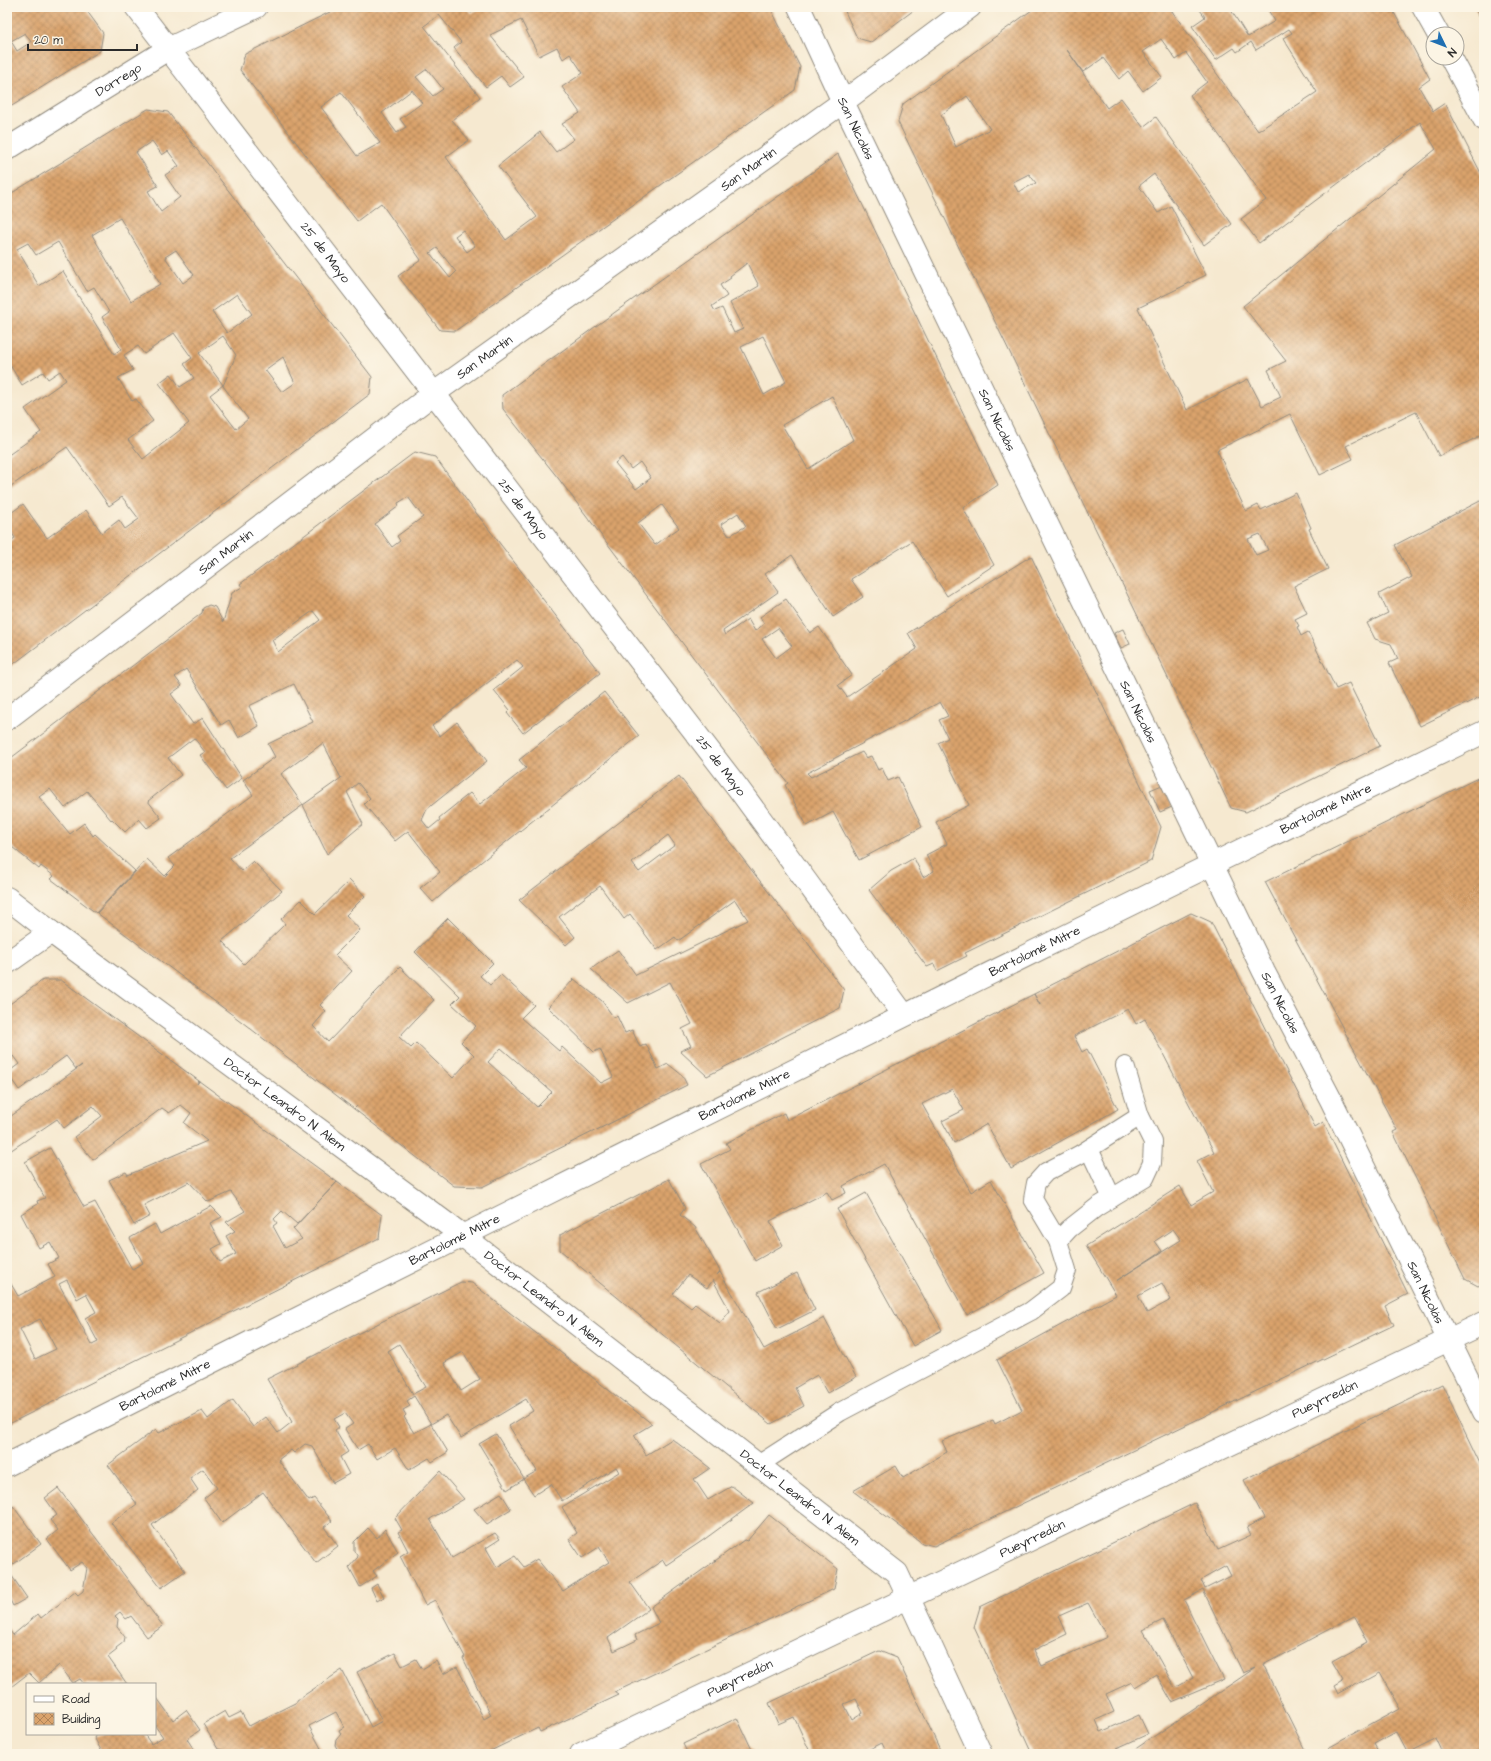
<svg xmlns="http://www.w3.org/2000/svg" width="1491" height="1761" font-family="'Architects Daughter',sans-serif">
  <style>
    .building { fill: url(#building-cross-hatch); fill-rule: evenodd }
    .lines { fill: none; stroke-linecap: round; stroke-linejoin: round }
    .service-casing { stroke: #908a7e; stroke-width: 20 }
    .pedestrian-casing { stroke: #908a7e; stroke-width: 24 }
    .minor-casing { stroke: #908a7e; stroke-width: 24 }
    .tertiary-casing { stroke: #908a7e; stroke-width: 24 }
    .service { stroke: #fff; stroke-width: 18 }
    .pedestrian { stroke: #fff; stroke-width: 22 }
    .minor { stroke: #fff; stroke-width: 22 }
    .tertiary { stroke: #fff; stroke-width: 22 }
    .labels { text-anchor: middle; dominant-baseline: central; stroke-width: 4; stroke-linejoin: round; paint-order: stroke }
    .street-label { font-size: 13px; fill: #2b2b2b; stroke: #fcf5e5 }
  </style>
  <defs>
    <pattern id="building-cross-hatch" width="8" height="8" patternUnits="userSpaceOnUse"><rect width="8" height="8" fill="#daa36c"/><path d="M0 0l8 8M0 8l8-8" fill="none" stroke="#b18559"/></pattern>
  </defs>
  <rect width="100%" height="100%" fill="#fcf5e5"/>
  <filter id="ink" filterUnits="userSpaceOnUse"><feTurbulence type="fractalNoise" baseFrequency=".025" numOctaves="2"/><feDisplacementMap in="SourceGraphic" scale="8" xChannelSelector="R" yChannelSelector="G"/><feConvolveMatrix kernelMatrix="1 2 1 2 8 2 1 2 1" color-interpolation-filters="sRGB"/></filter>
  <filter id="wash" filterUnits="userSpaceOnUse"><feTurbulence type="fractalNoise" baseFrequency=".012" numOctaves="4" result="noise"/><feDisplacementMap in="SourceGraphic" scale="16" xChannelSelector="R" yChannelSelector="G"/><feGaussianBlur stdDeviation="0.9" result="paint"/><feColorMatrix in="noise" values="0 0 0 0 0 0 0 0 0 0 0 0 0 0 0 0 0 1.4 0 .05"/><feComposite in="paint" operator="in"/></filter>
  <g filter="url(#wash)">
    <rect width="100%" height="100%" fill="#f6e9d0"/>
    <g id="blocks">
      <g class="building">
        <path d="M7,7H84L103,33L100,51L7,109ZM25,33L31,42L17,51L11,41Z"/>
        <path d="M340,7H466L471,13L483,7H770L800,67L795,90L455,331L440,330L398,276L421,260L381,203L357,221L240,70L245,54ZM439,15L461,42L454,48L486,87L501,76L510,87L524,77L490,35L521,20L539,56L557,47L563,59L570,54L583,73L562,87L580,113L562,124L574,139L556,152L540,132L498,166L537,217L506,240L446,157L469,140L452,120L480,97L424,26ZM427,69L443,89L433,96L416,77ZM412,90L422,103L400,119L406,127L397,133L382,113ZM341,92L380,143L357,156L321,107ZM463,230L475,246L467,252L455,236ZM437,248L456,272L450,278L430,253Z"/>
        <path d="M843,7H918L871,42L857,38Z"/>
        <path d="M1036,7H1169L1258,131L1317,92L1283,38L1292,33L1289,29L1256,50L1251,42L1237,52L1234,48L1216,60L1192,26L1205,17L1198,7H1229L1248,37L1275,21L1266,7H1391L1430,79L1419,87L1433,111L1445,103L1484,179V434L1439,456L1416,412L1346,446L1353,459L1320,475L1290,414L1217,450L1246,511L1258,505L1261,510L1296,493L1311,528L1309,529L1328,569L1294,586L1307,613L1295,619L1299,626L1297,627L1301,636L1308,632L1336,689L1349,683L1380,746L1246,812L1231,808L898,122L903,104ZM1161,39L1176,60L1186,53L1207,82L1190,95L1266,200L1241,219L1259,243L1420,122L1436,149L1243,306L1286,361L1268,370L1281,397L1262,406L1248,379L1187,410L1138,308L1206,275L1171,206L1158,213L1139,186L1154,174L1204,245L1232,224L1156,117L1143,127L1121,98L1107,108L1067,50L1083,72L1103,58L1119,79L1128,71L1143,91L1162,77L1143,52ZM967,96L990,129L956,147L941,115ZM1029,174L1036,183L1018,192L1013,182ZM1260,534L1268,550L1256,555L1248,539Z"/>
        <path d="M1474,7H1484V25Z"/>
        <path d="M148,109L168,112L372,377L370,394L7,669V543L15,538L7,526V516L23,504L47,538L86,510L102,533L119,520L125,529L139,519L122,497L109,506L67,447L11,486L7,480V456L41,432L25,409L66,380L60,371L48,379L43,372L22,385L7,360V196ZM152,141L162,155L168,151L179,166L165,175L180,197L161,212L148,191L158,186L136,152ZM120,218L160,284L131,301L92,235ZM58,242L87,291L94,287L109,312L102,317L121,349L114,354L63,271L39,286L17,249L28,243L36,255ZM176,250L194,275L183,283L165,257ZM237,294L252,314L227,333L212,312ZM174,333L192,358L184,364L194,378L180,387L171,374L159,383L189,423L143,459L128,440L153,421L136,399L132,401L118,378L133,370L124,355L138,346L144,354ZM223,336L236,355L223,386L248,419L236,429L210,395L223,385L199,353ZM283,357L295,383L282,392L265,370Z"/>
        <path d="M838,154L998,485L963,508L994,565L947,596L912,541L851,579L863,597L833,617L792,555L765,574L778,592L723,631L725,635L748,619L755,631L764,624L760,617L786,599L810,633L819,627L852,675L838,685L847,697L917,649L908,633L1031,556L1161,827L1151,861L965,953L967,956L937,971L934,964L927,967L869,890L891,871L914,858L923,877L934,871L926,855L947,844L936,822L969,805L938,743L948,738L939,720L948,716L940,702L807,773L811,777L862,752L866,758L871,756L878,770L882,768L888,781L898,777L922,827L859,860L833,812L807,826L785,785L788,783L558,478L503,409L502,395L618,310ZM747,263L759,286L730,303L743,329L734,333L722,308L715,311L712,306L727,296L720,285L731,278L730,276ZM763,336L786,382L764,395L741,347ZM832,396L853,440L808,469L782,425ZM622,457L631,469L640,462L651,478L636,489L615,463ZM662,505L679,528L655,545L638,523ZM738,513L746,526L729,536L721,524ZM778,628L792,646L776,658L762,639Z"/>
        <path d="M415,452L435,457L470,505L600,673L523,733L507,713L510,710L494,690L523,667L517,660L432,726L440,736L457,722L487,761L427,809L422,820L429,829L440,820L439,818L470,793L480,804L526,768L519,760L604,692L639,736L476,866L433,902L420,888L440,872L408,831L395,841L364,804L370,798L358,783L347,792L363,824L327,854L303,805L341,778L323,743L281,774L303,805L230,858L242,871L253,861L282,891L222,941L244,964L285,924L281,919L301,900L315,914L350,880L365,896L346,915L360,930L335,955L352,971L320,1005L326,1011L313,1026L328,1042L400,967L434,1000L399,1037L411,1048L416,1043L453,1078L474,1055L461,1042L476,1026L452,1004L460,996L415,952L448,918L493,963L480,976L490,985L501,975L534,1005L521,1018L559,1051L562,1047L601,1083L613,1077L600,1049L594,1052L548,1007L574,979L602,1001L614,1018L617,1016L625,1033L632,1030L640,1047L646,1044L658,1069L668,1064L682,1075L687,1085L482,1187L454,1186L354,1109L357,1106L354,1109L242,1022L97,913L147,859L165,876L175,866L168,858L253,795L243,780L275,757L268,744L313,722L294,684L249,706L259,726L239,738L229,720L221,725L186,669L175,677L182,686L171,694L193,724L203,718L242,778L226,790L200,755L205,752L194,738L168,758L181,775L148,801L161,818L147,828L139,819L125,832L112,819L111,820L87,791L65,808L50,789L39,797L70,834L84,823L93,836L95,834L135,871L96,913L51,879L54,876L41,866L39,869L7,843V761L202,613L203,608L209,605L215,607L223,622L232,593L242,587L240,584ZM408,497L423,517L397,536L400,541L392,547L375,524L399,506L398,503ZM313,611L320,620L278,652L272,640ZM501,1048L552,1092L537,1107L488,1062Z"/>
        <path d="M1484,499V695L1420,726L1389,663L1398,659L1391,644L1375,639L1367,623L1388,613L1379,594L1412,577L1395,545Z"/>
        <path d="M1123,629L1130,644L1121,648L1114,633Z"/>
        <path d="M1484,775V835L1482,836L1484,840V1283L1478,1286L1465,1279L1393,1132L1397,1130L1265,882Z"/>
        <path d="M679,776L844,990L840,1008L707,1076L680,1051L691,1046L682,1029L692,1024L670,982L628,1003L591,969L618,950L636,975L748,920L735,900L678,941L675,937L657,950L630,914L624,919L600,886L559,917L575,937L566,945L519,900ZM668,835L675,845L639,872L632,863Z"/>
        <path d="M1162,785L1172,807L1160,812L1150,790Z"/>
        <path d="M1191,913L1211,922L1315,1127L1323,1122L1408,1294L1385,1306L1394,1325L934,1546L922,1543L853,1491L896,1466L903,1478L947,1452L942,1441L993,1420L995,1424L1022,1410L997,1360L1116,1295L1086,1246L1180,1186L1191,1205L1213,1192L1197,1161L1214,1152L1145,1019L1136,1024L1128,1009L1074,1036L1082,1052L1087,1049L1118,1109L1011,1169L987,1124L954,1143L942,1121L964,1110L952,1089L922,1104L971,1192L991,1180L1044,1273L967,1315L884,1164L843,1186L846,1193L832,1200L827,1192L770,1221L783,1245L755,1261L701,1164L730,1149L726,1143L784,1113L787,1120L1034,994L1040,1005L1034,994ZM1173,1229L1181,1240L1116,1281L1162,1251L1155,1241ZM1162,1283L1171,1300L1147,1313L1138,1296Z"/>
        <path d="M43,980H61L199,1081L197,1084L199,1081L337,1182L297,1224L282,1211L274,1219L277,1223L273,1226L285,1248L302,1239L293,1229L337,1182L382,1215L379,1238L7,1425V1277L18,1296L55,1277L48,1264L59,1258L50,1242L39,1248L21,1214L38,1204L37,1201L45,1198L25,1162L50,1148L84,1207L95,1202L132,1269L143,1263L130,1238L155,1224L160,1234L211,1206L222,1217L210,1223L221,1244L212,1249L220,1262L236,1254L226,1236L235,1231L226,1222L245,1211L231,1192L208,1202L189,1182L144,1205L150,1216L134,1225L109,1180L126,1172L128,1175L207,1141L184,1123L191,1113L181,1105L169,1113L162,1108L93,1160L74,1137L102,1116L93,1106L64,1128L57,1119L7,1153V1119L82,1065L76,1069L66,1056L19,1090L7,1073L19,1064L13,1056L7,1061V1006ZM67,1280L77,1299L86,1294L96,1312L85,1318L98,1342L92,1345L59,1284ZM40,1319L56,1349L35,1359L20,1329Z"/>
        <path d="M669,1179L685,1208L680,1215L695,1227L720,1271L717,1275L720,1272L764,1349L824,1318L856,1377L827,1393L817,1375L795,1388L804,1406L771,1424L560,1250V1235ZM688,1275L707,1288L713,1280L730,1311L720,1323L695,1304L691,1308L673,1294Z"/>
        <path d="M866,1193L942,1330L913,1346L837,1209Z"/>
        <path d="M797,1273L815,1310L777,1329L758,1292Z"/>
        <path d="M461,1282L472,1283L652,1424L634,1435L646,1455L672,1439L710,1468L694,1479L708,1500L732,1486L754,1503L702,1541L666,1565L663,1560L630,1582L649,1609L608,1638L614,1651L637,1640L635,1635L659,1623L651,1607L744,1540L747,1541L769,1515L838,1569L834,1589L615,1692L619,1695L540,1732L538,1728L484,1754H340L335,1745L336,1740L341,1734L339,1730L344,1727L336,1712L309,1726L324,1754H264L261,1749L251,1754H221L223,1750L218,1749L203,1724L225,1711L229,1718L241,1712L249,1726L297,1702V1700L342,1670L371,1727L382,1721L357,1672L395,1653L402,1666L416,1659L422,1669L436,1661L443,1674L457,1667L484,1719L491,1715L463,1658L465,1657L435,1600L425,1605L400,1556L408,1551L398,1532L402,1530L395,1518L440,1471L464,1499L430,1519L452,1558L495,1533L500,1539L486,1548L497,1567L515,1556L524,1567L537,1559L563,1591L609,1562L599,1547L582,1558L569,1539L577,1533L562,1507L619,1472L616,1467L562,1501L551,1484L534,1495L523,1479L537,1471L509,1426L533,1411L526,1399L461,1438L446,1415L431,1424L414,1396L407,1401L410,1406L403,1410L406,1415L404,1417L414,1433L431,1424L448,1452L432,1462L429,1458L409,1470L395,1448L377,1459L368,1444L358,1450L345,1429L353,1424L345,1413L334,1419L339,1427L335,1430L348,1452L340,1457L349,1474L333,1483L312,1446L305,1444L294,1453L291,1450L278,1460L309,1501L314,1498L332,1521L324,1527L338,1546L316,1563L263,1492L222,1523L204,1498L217,1488L203,1469L190,1478L198,1490L152,1525L185,1571L161,1588L111,1523L137,1504L108,1465L156,1429L159,1433L202,1411L208,1419L233,1400L253,1427L266,1417L278,1433L292,1422L267,1379ZM399,1344L426,1387L413,1394L388,1351ZM463,1352L480,1379L461,1391L444,1363Z"/>
        <path d="M1442,1384L1484,1472V1754H1445L1438,1739L1408,1754L1397,1733L1375,1745L1380,1754H1333L1329,1748L1400,1709L1379,1672L1337,1695L1333,1687L1343,1681L1332,1662L1367,1643L1353,1617L1263,1665L1307,1754H1128L1255,1668L1243,1673L1203,1590L1184,1600L1224,1680L1172,1702L1156,1674L1135,1687L1132,1682L1106,1694L1114,1712L1096,1720L1101,1732L1139,1715L1148,1734L1117,1748L1120,1754H1032L974,1627L980,1607L1195,1503L1218,1550L1251,1535L1247,1527L1264,1518L1244,1480ZM1226,1566L1231,1576L1205,1589L1201,1580ZM1088,1603L1107,1637L1042,1666L1034,1650L1067,1634L1059,1616ZM1163,1620L1193,1678L1175,1688L1143,1630Z"/>
        <path d="M496,1434L524,1479L507,1490L479,1444Z"/>
        <path d="M58,1488L163,1626L147,1637L131,1616L126,1619L120,1612L115,1616L118,1619L117,1627L125,1637L124,1642L116,1648L117,1650L108,1657L127,1684H84L80,1679L73,1683L59,1665L39,1683L29,1673L7,1690V1627L13,1635L38,1614L41,1618L75,1592L78,1595L83,1591L87,1568L82,1562L70,1570L47,1539L58,1530L50,1520L57,1515L45,1498Z"/>
        <path d="M501,1493L511,1509L487,1524L474,1509Z"/>
        <path d="M13,1506L41,1544L7,1569V1509Z"/>
        <path d="M368,1528L377,1538L385,1529L398,1552L373,1571L377,1576L360,1587L349,1567L358,1557L354,1551V1542Z"/>
        <path d="M7,1569L27,1598L13,1606L7,1594Z"/>
        <path d="M377,1584L384,1597L377,1601L371,1588Z"/>
        <path d="M879,1651L897,1658L942,1754H887L882,1743L868,1750L870,1754H811L794,1717L778,1724L769,1703ZM856,1699L863,1713L852,1720L844,1704Z"/>
        <path d="M157,1698L173,1720L186,1710L200,1730L187,1739L197,1754H103L94,1737L101,1734H144L151,1744L163,1737L155,1726V1700Z"/>
        <path d="M737,1718L754,1754H688L683,1744Z"/>
      </g>
    </g>
  </g>
  <g filter="url(#ink)">
    <use href="#blocks" fill-opacity="0" stroke="#908a7e" stroke-width="1"/>
    <g class="lines">
      <g class="service-casing">
        <g id="service">
          <path d="M1089,1149L1112,1198"/>
          <path d="M1058,1241L1033,1199L1036,1183L1046,1172L1079,1155L1140,1116"/>
          <path d="M758,1465L840,1412L1031,1311L1061,1288L1067,1270L1058,1241L1069,1229L1097,1207L1145,1178L1152,1163L1153,1142L1140,1116L1125,1066"/>
        </g>
      </g>
      <g class="pedestrian-casing">
        <g id="pedestrian">
          <path id="s1" d="M799,7L843,102L1264,972L1331,1100L1484,1412"/>
        </g>
      </g>
      <g class="minor-casing">
        <g id="minor">
          <path id="s2" d="M136,7L738,788L904,1015"/>
          <path id="s3" d="M7,149L168,49L256,7"/>
          <path id="s4" d="M7,719L433,394L843,102L970,7"/>
          <path id="s5" d="M7,898L51,932L462,1235L897,1573L981,1754"/>
          <path d="M7,963L51,932"/>
          <path id="s6" d="M7,1465C498,1217 989,971 1484,732"/>
          <path id="s7" d="M581,1754L1484,1323"/>
        </g>
      </g>
      <g class="tertiary-casing">
        <g id="tertiary">
          <path d="M1423,7L1438,34"/>
          <path d="M1451,58L1484,119"/>
        </g>
      </g>
      <use href="#service" class="service"/>
      <use href="#pedestrian" class="pedestrian"/>
      <use href="#minor" class="minor"/>
      <use href="#tertiary" class="tertiary"/>
    </g>
  </g>
  <g class="labels">
    <g class="street-label">
      <text stroke="none"><textPath href="#s3" startOffset="131">Dorrego</textPath></text>
      <text stroke="none"><textPath href="#s1" startOffset="134">San Nicolás</textPath></text>
      <text stroke="none"><textPath href="#s4" startOffset="923">San Martín</textPath></text>
      <text stroke="none"><textPath href="#s2" startOffset="310">25 de Mayo</textPath></text>
      <text stroke="none"><textPath href="#s4" startOffset="599">San Martín</textPath></text>
      <text stroke="none"><textPath href="#s1" startOffset="458">San Nicolás</textPath></text>
      <text stroke="none"><textPath href="#s2" startOffset="634">25 de Mayo</textPath></text>
      <text stroke="none"><textPath href="#s4" startOffset="275">San Martín</textPath></text>
      <text stroke="none"><textPath href="#s1" startOffset="782">San Nicolás</textPath></text>
      <text stroke="none"><textPath href="#s2" startOffset="958">25 de Mayo</textPath></text>
      <text stroke="none"><textPath href="#s6" startOffset="1473">Bartolomé Mitre</textPath></text>
      <text stroke="none"><textPath href="#s6" startOffset="1149">Bartolomé Mitre</textPath></text>
      <text stroke="none"><textPath href="#s1" startOffset="1106">San Nicolás</textPath></text>
      <text stroke="none"><textPath href="#s6" startOffset="825">Bartolomé Mitre</textPath></text>
      <text stroke="none"><textPath href="#s5" startOffset="346">Doctor Leandro N. Alem</textPath></text>
      <text stroke="none"><textPath href="#s6" startOffset="501">Bartolomé Mitre</textPath></text>
      <text stroke="none"><textPath href="#s1" startOffset="1430">San Nicolás</textPath></text>
      <text stroke="none"><textPath href="#s5" startOffset="670">Doctor Leandro N. Alem</textPath></text>
      <text stroke="none"><textPath href="#s6" startOffset="177">Bartolomé Mitre</textPath></text>
      <text stroke="none"><textPath href="#s7" startOffset="824">Pueyrredón</textPath></text>
      <text stroke="none"><textPath href="#s5" startOffset="994">Doctor Leandro N. Alem</textPath></text>
      <text stroke="none"><textPath href="#s7" startOffset="500">Pueyrredón</textPath></text>
      <text stroke="none"><textPath href="#s7" startOffset="176">Pueyrredón</textPath></text>
    </g>
  </g>
  <rect width="1491" height="1761" fill="none" stroke="#fcf5e5" stroke-width="24"/>
  <rect x="26" y="1683" width="130" height="52" fill="#fcf5e5" stroke="#a8a49b"/>
  <rect x="34" y="1696" width="20" height="6" fill="#ffffff" stroke="#a8a49b"/>
  <text x="62" y="1703" font-size="12" fill="#2b2b2b">Road</text>
  <rect x="34" y="1713" width="20" height="12" fill="url(#building-cross-hatch)" stroke="#a8a49b"/>
  <text x="62" y="1723" font-size="12" fill="#2b2b2b">Building</text>
  <g transform="translate(1445 46) rotate(133)"><circle r="19" fill="#fcf5e5" stroke="#a8a49b"/>
  <path d="M0-3L7 15L0 10L-7 15Z" fill="#1f6fb2"/>
  <text y="-6" font-size="11" font-weight="bold" text-anchor="middle" fill="#2b2b2b">N</text>
  </g>
  <path d="M28 44v6h109v-6" fill="none" stroke="#2b2b2b" stroke-width="2"/>
  <text x="34" y="44" font-size="12" fill="#2b2b2b" stroke="#fcf5e5" stroke-width="3" paint-order="stroke">20 m</text>
</svg>
